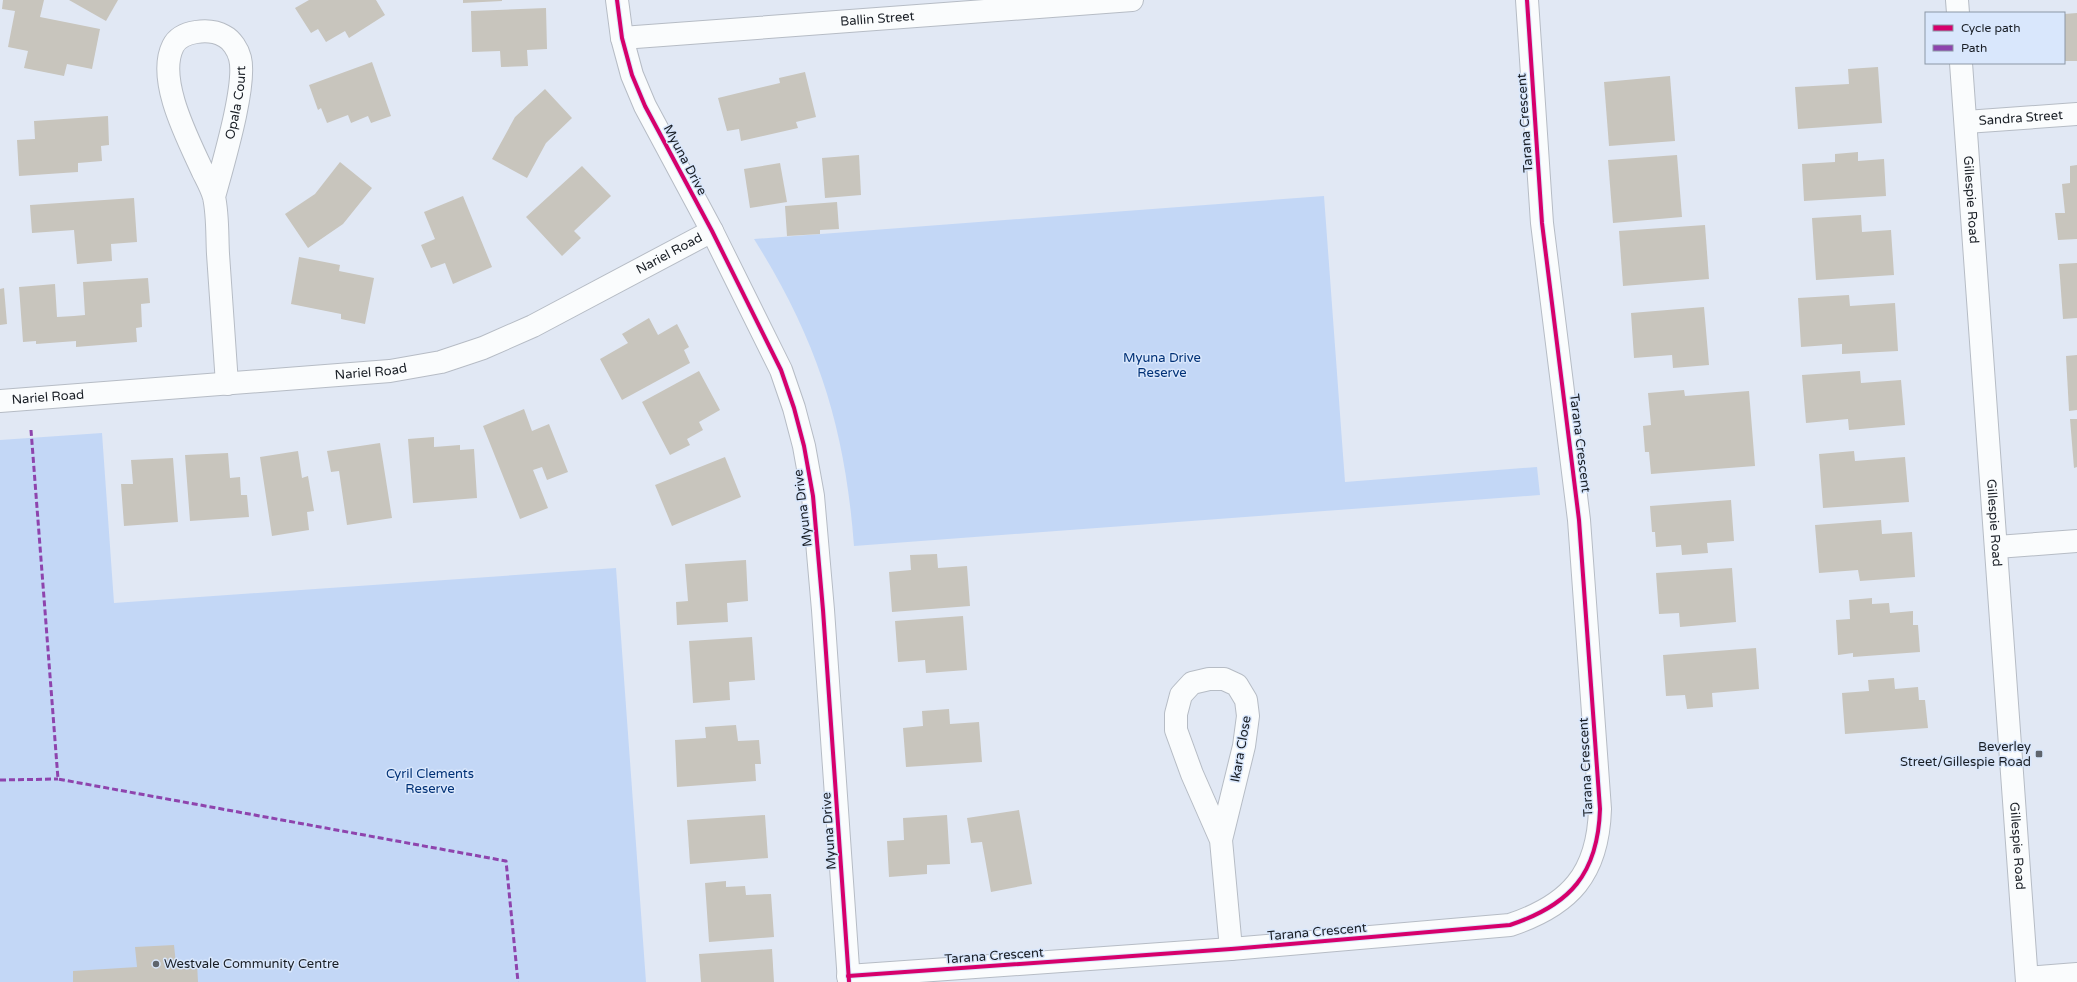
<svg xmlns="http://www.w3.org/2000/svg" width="2077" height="982" font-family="'Varela Round',sans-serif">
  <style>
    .green { fill: #c3d7f6 }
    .building { fill: #c8c5bd }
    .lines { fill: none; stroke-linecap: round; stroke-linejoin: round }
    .minor-casing { stroke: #b6bcc5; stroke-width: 24 }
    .minor { stroke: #fafcfd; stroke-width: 22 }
    .quiet { stroke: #8e44ad; stroke-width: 3; stroke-dasharray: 6 3; stroke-linecap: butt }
    .cycleway-casing { stroke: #d9e7fc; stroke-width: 6 }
    .cycleway { stroke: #d6006c; stroke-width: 4 }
    .poi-dot { fill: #5f656d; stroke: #d9e7fc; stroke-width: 1.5 }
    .labels { text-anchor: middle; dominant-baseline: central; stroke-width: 3; stroke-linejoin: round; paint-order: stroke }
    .street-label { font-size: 13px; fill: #191e25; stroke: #d9e7fc }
    .park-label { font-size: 13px; fill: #013176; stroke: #d9e7fc }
    .poi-label { font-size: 13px; fill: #191e25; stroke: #d9e7fc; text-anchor: end }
  </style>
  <rect width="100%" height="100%" fill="#e1e8f4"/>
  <g class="green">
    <path d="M1324,196L1345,482L1537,467L1540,495L854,546C845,427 818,341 754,239Z"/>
    <path d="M102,433L114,603L616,568L646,982H0V440Z"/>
  </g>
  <g class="building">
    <path d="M3,0H44L40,17L100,29L92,69L67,64L64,76L24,68L28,51L8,47L15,11L2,9Z"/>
    <path d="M69,0H118L106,21Z"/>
    <path d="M309,0H376L385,15L349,38L345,31L326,42L318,29L311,33L295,8Z"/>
    <path d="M463,0H502V1L463,3Z"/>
    <path d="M546,8L547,49L527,50L528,66L501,67L500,51L472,52L471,11Z"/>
    <path d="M2077,13V61H2064V14Z"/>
    <path d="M372,62L391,116L371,123L368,116L351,123L348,115L327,123L321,108L318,110L309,85Z"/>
    <path d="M1878,67L1882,123L1798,129L1795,87L1849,84L1848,69Z"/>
    <path d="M805,72L816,117L796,122L798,128L741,141L739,129L727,131L718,98L780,83L779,78Z"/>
    <path d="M1670,76L1675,141L1609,146L1604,82Z"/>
    <path d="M545,89L572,118L546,143L527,178L492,159L515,117Z"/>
    <path d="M108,116L109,145L101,146L102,161L78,163V172L19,176L17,140L35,139L34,121Z"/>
    <path d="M1858,152V161L1884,159L1886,196L1804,201L1802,164L1835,162V154Z"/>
    <path d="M859,155L861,195L825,198L822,158Z"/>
    <path d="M1677,155L1682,217L1613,223L1608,160Z"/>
    <path d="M340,162L372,188L343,224L308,248L285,214L315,194Z"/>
    <path d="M780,163L787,202L750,208L744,169Z"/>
    <path d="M2077,165V239L2058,240L2055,213H2065L2062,184L2070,183V166Z"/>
    <path d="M582,166L611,196L574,231L581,238L562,256L526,217Z"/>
    <path d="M463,196L492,267L453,284L445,263L431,268L421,245L435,239L424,212Z"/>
    <path d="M134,198L137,242L111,244L112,261L77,264L74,230L32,233L30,205Z"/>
    <path d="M837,202L839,229L820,230V234L787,236L785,206Z"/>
    <path d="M1861,215L1862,232L1891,230L1894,275L1816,280L1812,218Z"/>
    <path d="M1705,225L1709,279L1623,286L1619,231Z"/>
    <path d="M299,257L340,265L339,271L374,278L365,324L341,319V314L291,304Z"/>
    <path d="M2077,263V318L2063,319L2059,264Z"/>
    <path d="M148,278L150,303L141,304L142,327L136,328L137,342L76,347V341L36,344V341L23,342L19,287L55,284L57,317L74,316L85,315L83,282Z"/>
    <path d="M4,288L7,324L0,325V289Z"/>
    <path d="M1849,295L1850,306L1895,303L1898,351L1842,354V344L1801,347L1798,298Z"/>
    <path d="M1704,307L1709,365L1673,368L1672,355L1634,358L1631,313Z"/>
    <path d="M649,318L658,335L677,324L689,347L684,350L690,363L622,400L600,359L628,343L622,334Z"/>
    <path d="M2077,355V410L2069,411L2066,356Z"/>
    <path d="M699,371L720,410L699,422L703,430L687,439L690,445L670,455L642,402Z"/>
    <path d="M1860,371L1861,383L1901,380L1905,425L1849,430L1848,419L1806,423L1802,375Z"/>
    <path d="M1684,390L1685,396L1749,391L1755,466L1651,474L1649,452H1645L1643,426L1651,425L1648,393Z"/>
    <path d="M524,409L532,431L549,424L568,472L547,480L542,467L533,470L548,508L520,519L483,426Z"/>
    <path d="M2070,419H2077V467L2074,468Z"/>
    <path d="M434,437V447L460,445V450L474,449L477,498L413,503L408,439Z"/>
    <path d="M380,443L392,518L347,525L339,471L331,472L327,451Z"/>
    <path d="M298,451L302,478L308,476L314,511L307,512L309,530L272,536L260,457Z"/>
    <path d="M1854,451L1855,461L1905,457L1909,502L1823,508L1819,454Z"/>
    <path d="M228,453L230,478L240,477L241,495H247L249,517L190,521L185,455Z"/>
    <path d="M725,457L741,497L672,526L655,485Z"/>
    <path d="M173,458L178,522L124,526L121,484H133L131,460Z"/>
    <path d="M1731,500L1734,541L1707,543L1708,553L1682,555L1681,545L1656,547L1655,532H1652L1650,506Z"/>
    <path d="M1881,520L1882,534L1912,532L1915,577L1860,581L1858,570L1819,573L1815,525Z"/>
    <path d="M937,554L938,568L967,566L970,606L892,612L889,572L911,570L910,555Z"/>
    <path d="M746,560L748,601L727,603L728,622L677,625L676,602L688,601L685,564Z"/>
    <path d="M1732,568L1736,622L1680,627L1679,613L1659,614L1656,573Z"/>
    <path d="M1872,598V604L1889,603L1890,613L1913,611V625H1918L1920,652L1853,657V653L1838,655L1836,620L1850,619L1849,600Z"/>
    <path d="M963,616L967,670L926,673L925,660L898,662L895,621Z"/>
    <path d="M752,637L755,680L729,682L730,700L693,703L689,641Z"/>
    <path d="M1756,648L1759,689L1712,693L1713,707L1687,709L1685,695L1666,696L1663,655Z"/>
    <path d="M1894,678L1895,689L1918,687L1919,700H1925L1928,728L1845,734L1842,693L1869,691L1868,680Z"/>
    <path d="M949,709L950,724L979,722L982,762L906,767L903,728L923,726L922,711Z"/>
    <path d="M736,725L738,741L759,740L761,764H755L756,781L677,787L675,740L706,738L705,727Z"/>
    <path d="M1019,810L1032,884L991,892L982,842L971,843L967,818Z"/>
    <path d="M765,815L768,858L690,864L687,820Z"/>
    <path d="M947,815L950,864L927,865V874L889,877L887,841L904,840L903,818Z"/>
    <path d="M726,881V887L745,886L746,895L771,894L774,937L709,942L705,883Z"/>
    <path d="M174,945L176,964L197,963L198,982H73V971L137,967L135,947Z"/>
    <path d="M772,949L774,982H701L699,954Z"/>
  </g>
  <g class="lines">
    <g class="minor-casing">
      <g id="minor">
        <path d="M617,0L622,38L632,75L645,106L712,231L781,370L794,408L804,446L813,496L823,610L849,982"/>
        <path d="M1957,0L1958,13"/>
        <path id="s1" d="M622,38L1132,0"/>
        <path id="s2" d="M1961,63L2027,982"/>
        <path id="s3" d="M1966,122L2077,114"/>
        <path id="s4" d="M214,197C222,167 247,85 240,58C238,50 232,40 224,36C210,28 181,30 173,46C156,80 189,141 203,172C207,180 212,189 214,197C218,215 217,236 218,254C221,297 224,341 227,384"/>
        <path id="s5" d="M0,401L390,371L441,362L483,348L533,326L712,231"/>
        <path d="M1997,547L2077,541"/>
        <path d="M1221,840L1192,774L1176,730V714L1181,695L1192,683L1209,679H1224L1237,685L1246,700L1248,716L1244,746L1221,840L1231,949"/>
        <path d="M848,976L1231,949L1510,925C1570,905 1598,874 1600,809L1579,520L1542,223L1527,0"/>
        <path d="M2027,978L2077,974"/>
      </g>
    </g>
    <use href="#minor" class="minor"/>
    <g class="quiet">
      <path d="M31,430L58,779L506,861L518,982"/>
      <path d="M0,780L58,779"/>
    </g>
    <g class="cycleway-casing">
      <g id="cycleway">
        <path d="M617,0L622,38L632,75L645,106L712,231L781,370L794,408L804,446L813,496L823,610L849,981"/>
        <path d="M848,976L1231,949L1510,925C1570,905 1598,874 1600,809L1579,520L1542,223L1527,0"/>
      </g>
    </g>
    <use href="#cycleway" class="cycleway"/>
  </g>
  <g class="poi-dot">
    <rect x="2035" y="750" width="8" height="8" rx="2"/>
    <circle cx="156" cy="964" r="4"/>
  </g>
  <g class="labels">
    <g class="street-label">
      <text stroke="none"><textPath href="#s1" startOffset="256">Ballin Street</textPath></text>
      <text stroke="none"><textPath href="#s4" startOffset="97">Opala Court</textPath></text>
      <text stroke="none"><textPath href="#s3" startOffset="55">Sandra Street</textPath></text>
      <text transform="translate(1525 123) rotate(-94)">Tarana Crescent</text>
      <text transform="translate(685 160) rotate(62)">Myuna Drive</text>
      <text stroke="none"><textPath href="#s2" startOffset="137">Gillespie Road</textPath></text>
      <text stroke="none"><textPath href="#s5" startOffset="696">Nariel Road</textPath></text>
      <text stroke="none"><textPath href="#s5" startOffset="372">Nariel Road</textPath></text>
      <text stroke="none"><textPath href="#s5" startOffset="48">Nariel Road</textPath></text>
      <text transform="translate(1580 443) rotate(83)">Tarana Crescent</text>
      <text transform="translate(803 508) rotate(-97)">Myuna Drive</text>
      <text stroke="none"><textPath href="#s2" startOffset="461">Gillespie Road</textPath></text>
      <text transform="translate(1241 749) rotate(-80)">Ikara Close</text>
      <text transform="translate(1586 767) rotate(-93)">Tarana Crescent</text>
      <text transform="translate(829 831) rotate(-94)">Myuna Drive</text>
      <text stroke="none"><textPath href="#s2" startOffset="785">Gillespie Road</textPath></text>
      <text transform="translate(1317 932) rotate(-5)">Tarana Crescent</text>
      <text transform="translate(994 956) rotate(-4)">Tarana Crescent</text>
    </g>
    <g class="park-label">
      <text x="1162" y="358">Myuna Drive<tspan x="1162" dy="15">Reserve</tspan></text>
      <text x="430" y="774">Cyril Clements<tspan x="430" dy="15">Reserve</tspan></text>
    </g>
    <g class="poi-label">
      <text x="2031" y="747">Beverley<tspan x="2031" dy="15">Street/Gillespie Road</tspan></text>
      <text x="164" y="964" text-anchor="start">Westvale Community Centre</text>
    </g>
  </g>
  <rect x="1925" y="12" width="140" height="52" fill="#d9e7fc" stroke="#8c97a6"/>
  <rect x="1933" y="25" width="20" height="6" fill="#d6006c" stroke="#8c97a6"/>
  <text x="1961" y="32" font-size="12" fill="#191e25">Cycle path</text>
  <rect x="1933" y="45" width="20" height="6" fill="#8e44ad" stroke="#8c97a6"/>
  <text x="1961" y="52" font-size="12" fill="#191e25">Path</text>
</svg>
